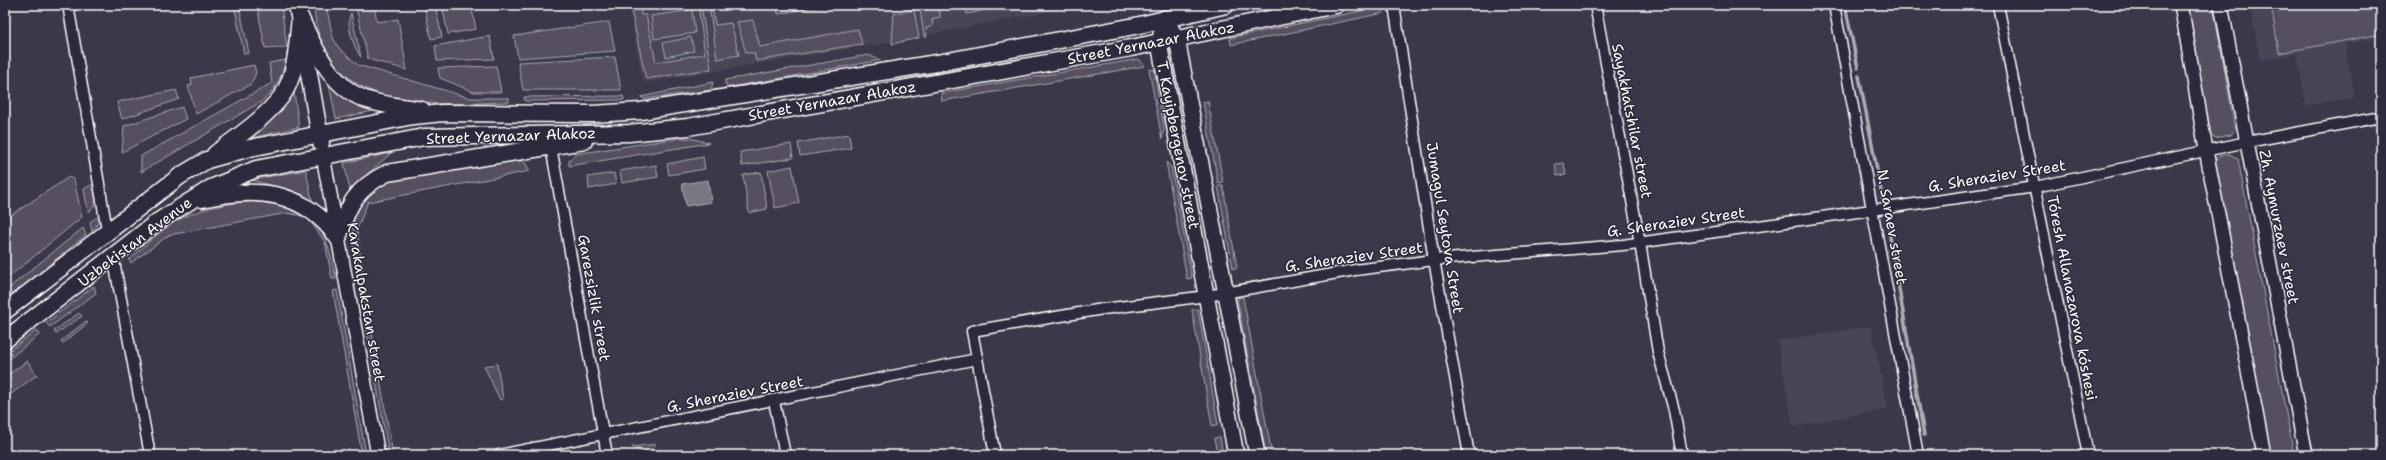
<svg xmlns="http://www.w3.org/2000/svg" width="2386" height="460" font-family="'Shantell Sans',sans-serif">
  <style>
    .built { fill: #494455 }
    .green { fill: #555060; stroke: #aaa8b0 }
    .water { fill: #797682; stroke: #afadb4 }
    .lines { fill: none; stroke-linecap: round; stroke-linejoin: round }
    .stream { stroke: #afadb4; stroke-width: 3.5 }
    .minor-casing { stroke: #fff; stroke-width: 13 }
    .tertiary-casing { stroke: #fff; stroke-width: 16 }
    .secondary-casing { stroke: #fff; stroke-width: 18 }
    .primary-casing { stroke: #fff; stroke-width: 19 }
    .minor { stroke: #2f2a3d; stroke-width: 10 }
    .tertiary { stroke: #2f2a3d; stroke-width: 13 }
    .secondary { stroke: #2f2a3d; stroke-width: 15 }
    .primary { stroke: #2f2a3d; stroke-width: 16 }
    .labels { text-anchor: middle; dominant-baseline: central; stroke-width: 3; stroke-linejoin: round; paint-order: stroke }
    .street-label { font-size: 15px; fill: #fff; stroke: #2f2a3d }
  </style>
  <rect width="100%" height="100%" fill="#3c3749"/>
  <filter id="ink" filterUnits="userSpaceOnUse"><feTurbulence type="fractalNoise" baseFrequency=".025" numOctaves="2"/><feDisplacementMap in="SourceGraphic" scale="8" xChannelSelector="R" yChannelSelector="G"/><feConvolveMatrix kernelMatrix="1 2 1 2 8 2 1 2 1" color-interpolation-filters="sRGB"/></filter>
  <g filter="url(#ink)">
    <g class="built">
      <path d="M628,5H1083L871,46L868,28L870,45L643,83Z"/>
      <path d="M2250,5H2381V37L2345,44L2355,97L2306,106L2297,54L2260,60Z"/>
      <path d="M1871,326L1888,409L1793,427L1777,341Z"/>
    </g>
    <g class="green">
      <path d="M234,5H239L249,53L244,54Z"/>
      <path d="M257,5H281L287,47L265,48Z"/>
      <path d="M313,5H326L333,38L339,48L358,65L471,98H509V102C441,104 351,115 320,38C316,28 315,16 313,5Z"/>
      <path d="M374,5L377,22L398,19L407,70L368,59L356,7Z"/>
      <path d="M424,5H435L442,37L431,39Z"/>
      <path d="M442,5H471L476,29L448,34Z"/>
      <path d="M630,5H640L641,15H646L656,62L705,54L698,5H701L711,69L646,79Z"/>
      <path d="M709,5H712L715,25L731,23L739,55L717,59Z"/>
      <path d="M777,5H825L778,14Z"/>
      <path d="M965,5H1000V7L967,14Z"/>
      <path d="M2188,5H2213L2235,129L2231,135L2215,138L2210,133Z"/>
      <path d="M2271,5H2381V34L2279,53Z"/>
      <path d="M939,6L940,17L932,19L933,26L926,28L927,37H924L920,9Z"/>
      <path d="M1375,8L1381,9L1384,13L1231,45L1230,38Z"/>
      <path d="M692,10L695,33L654,39L651,16Z"/>
      <path d="M914,10L919,38L892,44L894,14Z"/>
      <path d="M351,13L361,57C354,49 345,22 351,13Z"/>
      <path d="M753,20L760,47L858,29L862,44L756,61L754,53H746L737,22Z"/>
      <path d="M609,22L615,51L518,58L514,36Z"/>
      <path d="M490,36L494,59L437,61L435,46Z"/>
      <path d="M691,37L694,51L666,57L663,43Z"/>
      <path d="M868,55L881,60L731,87L725,84V80Z"/>
      <path d="M615,57L621,90H523L518,62Z"/>
      <path d="M1139,59L1145,66L942,101L941,93Z"/>
      <path d="M286,60C281,78 276,90 261,102L141,172V156L272,83L269,63Z"/>
      <path d="M254,65L256,73L251,84L196,114L188,86L192,85L191,78Z"/>
      <path d="M496,66L501,92H474L440,78L438,68Z"/>
      <path d="M1154,69L1164,129L1162,139L1149,70Z"/>
      <path d="M328,79L358,105L378,110L336,119Z"/>
      <path d="M713,82L711,90L644,99L641,97Z"/>
      <path d="M293,85L299,127L251,138C271,121 284,111 293,85Z"/>
      <path d="M176,90L179,99L122,119L117,102Z"/>
      <path d="M623,96L624,100L525,101L524,97Z"/>
      <path d="M1208,101L1223,182L1218,183L1203,102Z"/>
      <path d="M182,107L186,119L122,152L124,126Z"/>
      <path d="M849,134L851,148L800,156L798,143Z"/>
      <path d="M680,138H690L709,143L569,166V161L575,154Z"/>
      <path d="M791,144L793,158L742,166L740,152Z"/>
      <path d="M391,153L350,190L344,163Z"/>
      <path d="M2230,154L2238,159L2294,455H2271L2215,165L2216,160L2219,156Z"/>
      <path d="M703,157L705,169L669,175L667,164Z"/>
      <path d="M511,161H524L530,171L368,202L357,229L363,275L358,276L354,256L353,228L355,212L364,195L389,180Z"/>
      <path d="M1166,162L1171,167L1192,278L1187,279Z"/>
      <path d="M1564,163L1566,175L1557,176L1555,164Z"/>
      <path d="M656,165L658,177L622,183L620,171Z"/>
      <path d="M792,166L799,203L775,208L768,171Z"/>
      <path d="M306,170L312,200L290,190L250,180Z"/>
      <path d="M761,172L767,209L749,213L743,175Z"/>
      <path d="M614,173L616,184L589,189L588,177Z"/>
      <path d="M69,177L74,180L82,217L5,280V219Z"/>
      <path d="M93,184C95,194 99,206 88,212L84,189Z"/>
      <path d="M1218,186H1223L1237,268L1233,269Z"/>
      <path d="M262,201C319,205 325,229 336,279H332L325,242L307,217L287,213L169,235L131,263L129,260C145,246 162,228 182,218C207,206 235,202 262,201Z"/>
      <path d="M100,215L97,225L92,231L90,222Z"/>
      <path d="M83,228L86,235L5,301V291Z"/>
      <path d="M94,286L96,293L50,327L46,323Z"/>
      <path d="M337,290L366,455H362L333,291Z"/>
      <path d="M365,292L393,455H389L360,293Z"/>
      <path d="M1243,297L1272,455H1266L1237,298Z"/>
      <path d="M1198,309L1218,424L1212,426L1192,310Z"/>
      <path d="M79,313L82,316L56,334L54,331Z"/>
      <path d="M86,321L88,323L63,343L61,341Z"/>
      <path d="M37,330L40,334L5,362V354Z"/>
      <path d="M27,361L37,375L11,394L5,385V377Z"/>
      <path d="M497,364L503,399L500,400L484,366Z"/>
      <path d="M1220,437L1223,455H1217L1214,438Z"/>
      <path d="M656,444L648,455L632,447Z"/>
    </g>
    <path class="water" d="M708,180L711,202L686,206L682,184Z"/>
    <g class="lines">
      <g class="stream">
        <path d="M1845,5L1858,68"/>
        <path d="M1859,76L1883,201"/>
        <path d="M1887,219L1924,435"/>
      </g>
      <g class="minor-casing">
        <g id="minor">
          <path d="M68,5L107,230"/>
          <path d="M1394,5L1434,260L1469,455"/>
          <path d="M1595,5L1640,243L1658,352L1674,410L1682,455"/>
          <path d="M1834,5L1918,455"/>
          <path d="M1998,5L2088,455"/>
          <path d="M548,143L551,147L607,455"/>
          <path d="M113,256L150,455"/>
          <path d="M774,401L785,455"/>
          <path d="M499,455L977,359"/>
          <path d="M995,455L972,331L1103,309L1207,296L1355,270L1434,260L1623,245L2035,187L2247,142L2381,117"/>
        </g>
      </g>
      <g class="tertiary-casing">
        <g id="tertiary">
          <path d="M2181,5L2206,150L2264,455"/>
          <path d="M2221,5L2306,455"/>
          <path d="M323,156L378,455"/>
        </g>
      </g>
      <g class="secondary-casing">
        <g id="secondary">
          <path d="M1165,18L1177,39L1257,455"/>
          <path d="M1165,18L1159,43L1236,455"/>
        </g>
      </g>
      <g class="primary-casing">
        <g id="primary">
          <path d="M297,5L321,143"/>
          <path d="M300,17C315,49 332,91 371,101C387,106 405,107 422,110"/>
          <path d="M215,154C237,137 263,120 281,97C297,76 297,43 300,17"/>
          <path d="M202,199C255,186 304,190 338,238"/>
          <path d="M338,238C348,205 355,189 387,173L584,141"/>
          <path d="M5,311L180,176L207,160L250,148L413,116L443,113L593,114L641,111L937,63L1135,26L1226,5"/>
          <path d="M5,340L157,222L211,188L256,169L424,137L629,133L688,127L1131,48L1336,5"/>
        </g>
      </g>
      <use href="#minor" class="minor"/>
      <use href="#tertiary" class="tertiary"/>
      <use href="#secondary" class="secondary"/>
      <use href="#primary" class="primary"/>
    </g>
  </g>
  <g class="labels">
    <g class="street-label">
      <text transform="translate(1151 43) rotate(-11)">Street Yernazar Alakoz</text>
      <text transform="translate(832 101) rotate(-10)">Street Yernazar Alakoz</text>
      <text transform="translate(1632 121) rotate(79)">Sayakhatshilar street</text>
      <text transform="translate(511 136) rotate(-2)">Street Yernazar Alakoz</text>
      <text transform="translate(1178 145) rotate(79)">T. Kayipbergenov street</text>
      <text transform="translate(1997 176) rotate(-9)">G. Sheraziev Street</text>
      <text transform="translate(1676 222) rotate(-8)">G. Sheraziev Street</text>
      <text transform="translate(1892 227) rotate(80)">N. Saraev street</text>
      <text transform="translate(2279 227) rotate(79)">Zh. Aymurzaev street</text>
      <text transform="translate(1445 228) rotate(81)">Jumagul Seytova Street</text>
      <text transform="translate(135 242) rotate(-37)">Uzbekistan Avenue</text>
      <text transform="translate(1354 257) rotate(-8)">G. Sheraziev Street</text>
      <text transform="translate(594 298) rotate(80)">Garezsizlik street</text>
      <text transform="translate(2072 298) rotate(79)">Tóresh Allanazarova kóshesi</text>
      <text transform="translate(366 302) rotate(80)">Karakalpakstan street</text>
      <text transform="translate(735 394) rotate(-11)">G. Sheraziev Street</text>
    </g>
  </g>
  <rect width="2386" height="460" fill="none" stroke="#2f2a3d" stroke-width="20"/>
  <rect x="10" y="10" width="2366" height="440" fill="none" stroke="#fff" stroke-width="1.5" filter="url(#ink)"/>
</svg>
